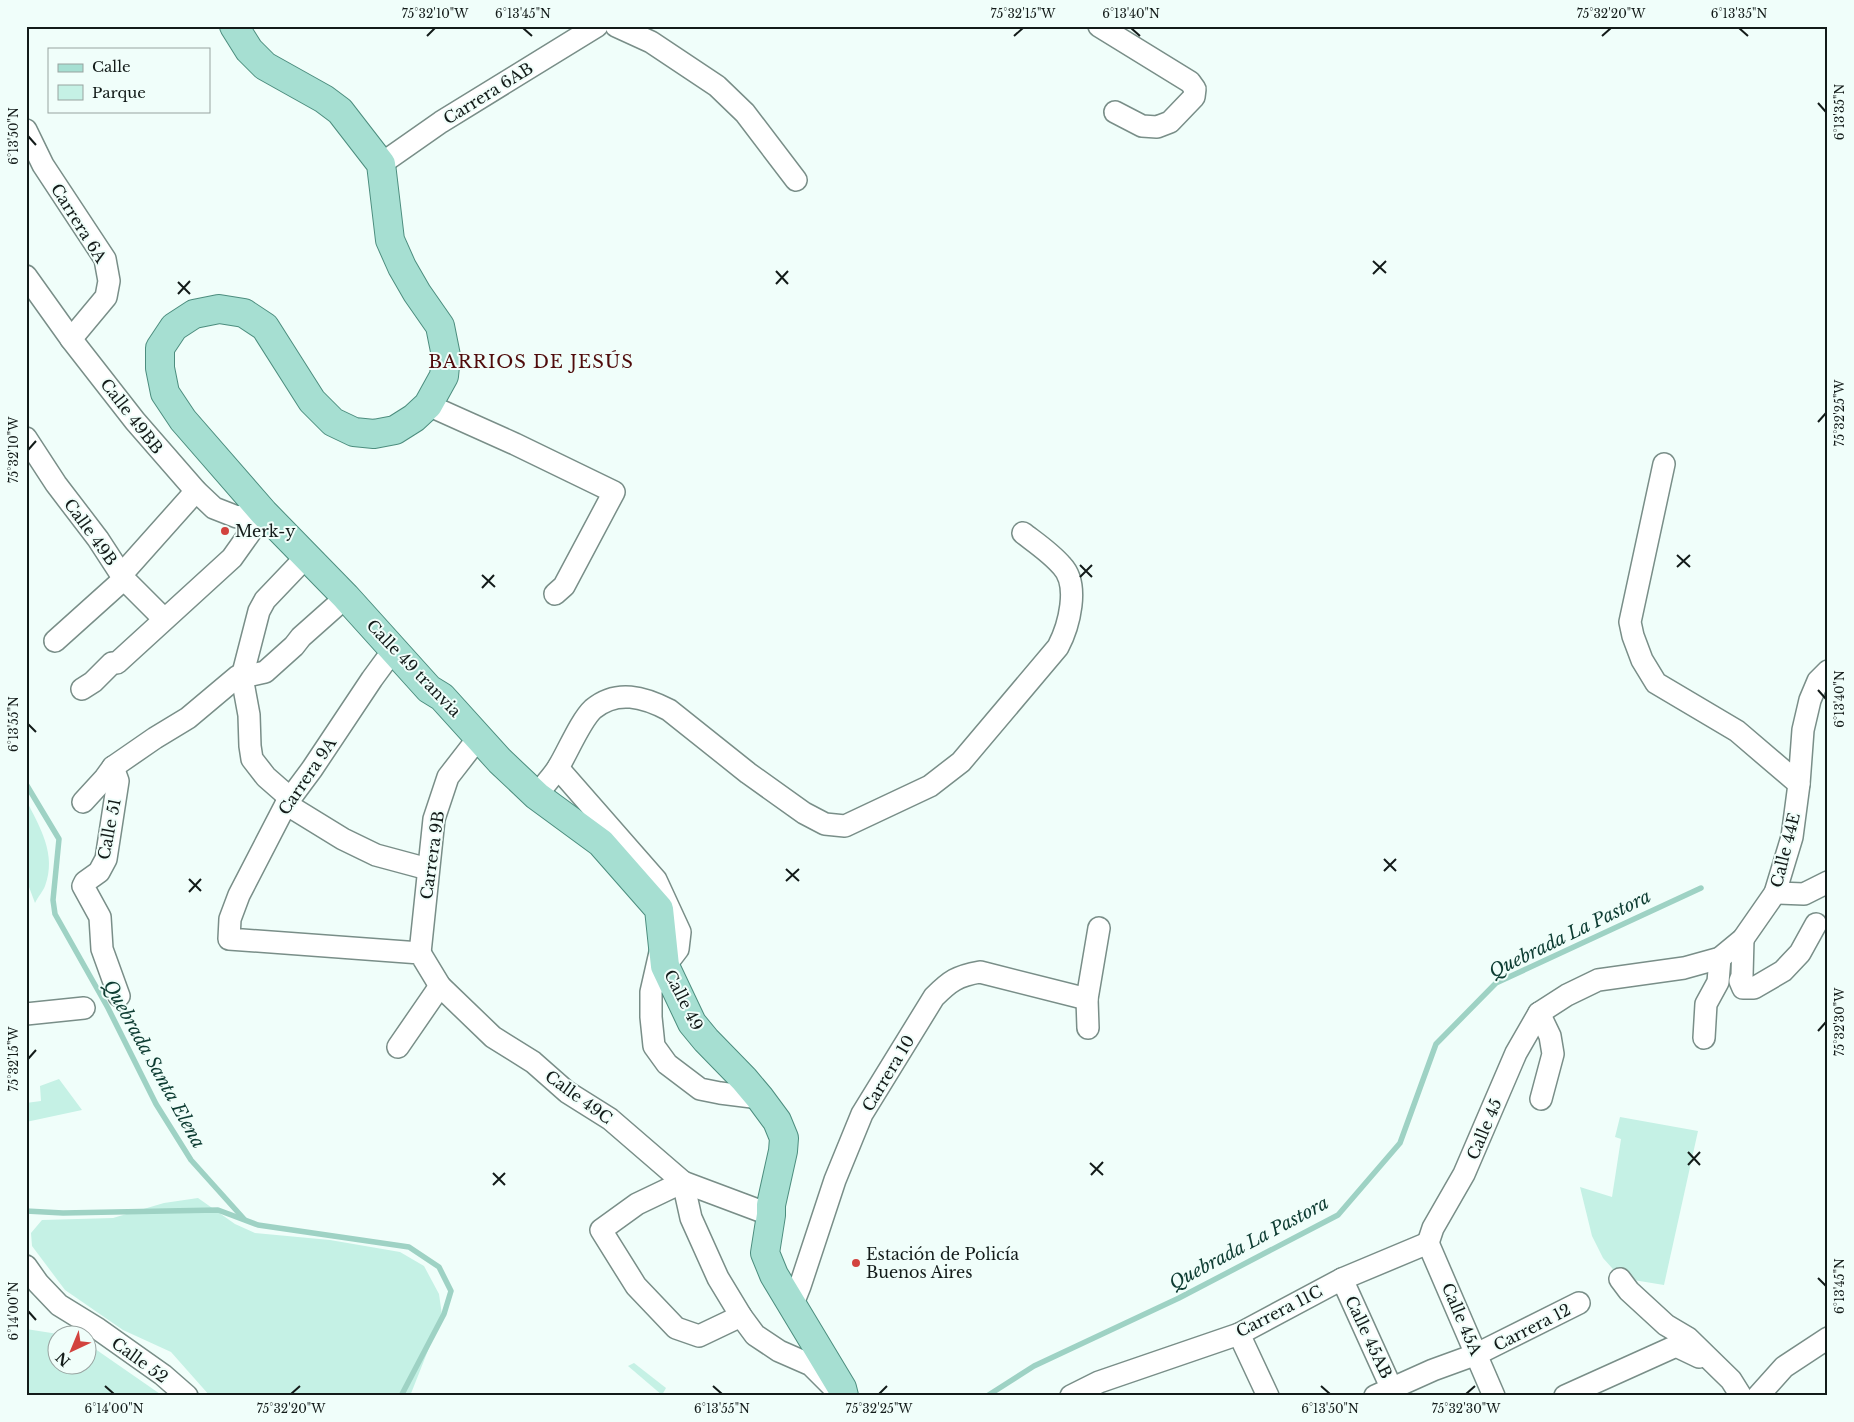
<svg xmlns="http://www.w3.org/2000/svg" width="1854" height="1422" font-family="'Libre Baskerville',serif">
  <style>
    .green { fill: #c5f1e5 }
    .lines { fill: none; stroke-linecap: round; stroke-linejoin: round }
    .stream { stroke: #9ed2c4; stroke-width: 5.5 }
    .minor-casing { stroke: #798e88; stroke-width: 24 }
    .major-casing { stroke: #4c8d7e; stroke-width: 30 }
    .minor { stroke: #fff; stroke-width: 21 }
    .major { stroke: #a6dfd2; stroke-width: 28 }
    .ticks { fill: none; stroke: #131b19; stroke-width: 2 }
    .poi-dot { fill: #d2433e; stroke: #f0fefa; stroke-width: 2 }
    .labels { text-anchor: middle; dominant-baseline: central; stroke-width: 4; stroke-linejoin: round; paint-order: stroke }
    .street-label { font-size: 16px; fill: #131b19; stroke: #f0fefa }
    .poi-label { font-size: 16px; fill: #131b19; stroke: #f0fefa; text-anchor: start }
    .neighbourhood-label { font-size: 18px; letter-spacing: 1px; fill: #500b0b; stroke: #f0fefa }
    .water-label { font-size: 18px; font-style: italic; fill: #0d3c32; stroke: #f0fefa }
    .neatline { fill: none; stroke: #131b19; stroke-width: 2 }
    .ticks-label { font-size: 12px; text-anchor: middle; fill: #131b19 }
  </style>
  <rect width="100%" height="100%" fill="#f0fefa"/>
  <g class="green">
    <path d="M26,800C40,827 57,855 45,886C43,891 38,897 35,903L26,879Z"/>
    <path d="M59,1079L82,1110L26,1122V1103L41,1101L40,1086Z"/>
    <path d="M1620,1117L1698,1131L1664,1285L1621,1278L1603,1258L1592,1236L1580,1187L1612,1197L1621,1139L1615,1137Z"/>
    <path d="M198,1198L235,1224L255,1233L330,1240L400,1252L424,1266L439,1294L442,1315L410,1396H210L171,1352L123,1330L65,1290L32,1246L31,1233L42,1220L113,1218L164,1203Z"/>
    <path d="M26,1329L58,1334V1364H88V1344L163,1396H26Z"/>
    <path d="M634,1363L666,1388L662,1395L628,1366Z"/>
  </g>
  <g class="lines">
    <g class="stream">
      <path d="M26,784L59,839L53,900L55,914L108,1008L156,1104L191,1160L244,1219"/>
      <path d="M26,1211L63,1213L218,1210L258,1225L409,1247L439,1267L451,1291L444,1314L401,1396"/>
      <path d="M987,1396L1034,1366L1179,1298L1338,1215L1400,1143L1436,1044L1496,983L1701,888"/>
    </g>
    <g class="minor-casing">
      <g id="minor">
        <path d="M616,26L651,42L717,86L745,113L796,180"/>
        <path d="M1099,26L1190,82L1195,89L1194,97L1170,122L1157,127L1142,126L1115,112"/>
        <path d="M26,130L43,165L105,259L109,281L106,297L71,339"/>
        <path d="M381,164L441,122L597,26"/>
        <path d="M26,276L71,339L135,421L196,491L214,508L237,517L264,513"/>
        <path d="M428,405L515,444L614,492L564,586L555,594"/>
        <path d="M26,438L56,484L98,539L124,579L164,619"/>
        <path d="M1664,464L1630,622L1633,636L1642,660L1656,683L1737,731L1799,784"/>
        <path d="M122,574L196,491"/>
        <path d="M55,641L124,579"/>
        <path d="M394,649L372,679L312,769L286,804L239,895L230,919L229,939L420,953L440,986L493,1037L533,1062L567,1092L610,1119L683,1182L691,1218L718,1278L741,1316L755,1335L779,1351L811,1365L832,1386"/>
        <path d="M82,689L93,682L112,663H117L232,558L264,513"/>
        <path d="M113,767L118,781L106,859L99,872L85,882L83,886L100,917L102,949L119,996"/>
        <path d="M558,768L656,880L680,932L678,949L665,966"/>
        <path d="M537,796C543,785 553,777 559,766C568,751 581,720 593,709C617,689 644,697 669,710L748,773L804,813L825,824L845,826L930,786L961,762L1058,647C1069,626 1080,585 1062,566C1051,553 1036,543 1023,533"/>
        <path d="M290,798L266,777L252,759L250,746L249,715L242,677L259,611L265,600L306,557"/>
        <path d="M83,802L105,778L113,767L155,738L188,718L238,676L242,677L265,672L294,646L301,637L346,597"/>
        <path d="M286,804L343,839L376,855L428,869"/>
        <path d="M1775,893L1804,894L1828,882"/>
        <path d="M1743,939L1742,976L1740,981L1743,988H1754L1783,971L1800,953L1816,924"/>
        <path d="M661,948L651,992V1017L654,1046L667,1064L700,1089L720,1093L760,1098"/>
        <path d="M420,953L434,819L448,777L479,737"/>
        <path d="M1539,1013L1550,1036L1553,1054L1541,1099"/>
        <path d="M26,1014L84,1008"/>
        <path d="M1088,1028L1087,999L1099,928"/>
        <path d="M1704,1038L1706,1004L1718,982L1720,958"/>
        <path d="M398,1047L440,986"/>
        <path d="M1428,1243L1433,1228L1464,1174L1516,1053L1539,1013L1567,995L1598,980L1684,968L1720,958L1743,939L1775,893L1792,837L1799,784L1803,730L1810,700L1818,681L1828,671"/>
        <path d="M1428,1243L1494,1396"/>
        <path d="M26,1266L38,1283L59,1305L98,1329L163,1375L187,1396"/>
        <path d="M1342,1279L1395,1396"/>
        <path d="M1620,1279L1629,1291L1666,1325L1688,1338L1731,1380L1741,1396"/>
        <path d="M792,1306L800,1286L835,1180L862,1114L934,997C950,981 957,976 980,972L1087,999"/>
        <path d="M741,1316L699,1336L676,1328L636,1286L601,1230L637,1204L683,1182L771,1215"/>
        <path d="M1239,1334L1268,1396"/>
        <path d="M1071,1396L1099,1382L1239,1334L1342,1279L1428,1243"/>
        <path d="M1375,1396L1433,1370L1477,1354L1579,1303"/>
        <path d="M1565,1396L1676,1346L1699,1357"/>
        <path d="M1758,1396L1784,1367L1828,1338"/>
      </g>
    </g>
    <g class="major-casing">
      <path id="major" d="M234,26L249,50L265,66L324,99L340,111L381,164L390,240L402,267L417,293L440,326L446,356L444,376L428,405L414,418L395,430L374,434L354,432L333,422L312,401L265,327L244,313L219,309L194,314L174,327L160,348V368L165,393L183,420L264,513L346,597L429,689L442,697L500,761L537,796L601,843L659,909L665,966L692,1023L706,1040L744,1079L760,1098L777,1121L784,1138L783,1151L771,1205V1215L765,1253L774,1275L842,1388L844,1396"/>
    </g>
    <use href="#minor" class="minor"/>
    <use href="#major" class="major"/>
  </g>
  <path class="ticks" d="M523,28L532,36M1131,28L1140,36M1739,28L1748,36M427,36L435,28M1014,36L1023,28M1602,36L1611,28M1818,103L1826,112M28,136L36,145M1373,261L1386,273M776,271L788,284M1373,274L1386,261M178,282L190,294M776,284L788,271M178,294L190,281M1818,422L1826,413M28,450L36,441M1677,555L1690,567M1080,565L1092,577M1677,567L1690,555M482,575L495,587M1080,577L1092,565M482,588L494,575M1818,690L1826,699M28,724L36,732M1384,859L1396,871M786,869L799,881M1384,871L1396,859M189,879L201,891M786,881L799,869M189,892L201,879M1818,1031L1826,1022M28,1059L36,1050M1688,1152L1700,1165M1090,1163L1103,1175M1688,1165L1700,1152M493,1173L505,1185M1091,1175L1103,1162M493,1185L505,1173M1818,1278L1826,1286M28,1311L36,1320M105,1386L114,1394M713,1386L722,1394M1321,1386L1330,1394M291,1394L300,1386M879,1394L887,1386M1466,1394L1475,1386"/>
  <g class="poi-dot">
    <circle cx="225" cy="531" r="5"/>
    <circle cx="856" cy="1263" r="5"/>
  </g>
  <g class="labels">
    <g class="street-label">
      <text transform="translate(488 93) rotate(-32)">Carrera 6AB</text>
      <text transform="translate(79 223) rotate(58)">Carrera 6A</text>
      <text transform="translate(132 416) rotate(52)">Calle 49BB</text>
      <text transform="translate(91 532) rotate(54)">Calle 49B</text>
      <text transform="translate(414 668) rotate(46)">Calle 49 tranvia</text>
      <text transform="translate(307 776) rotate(-56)">Carrera 9A</text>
      <text transform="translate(109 829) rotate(-79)">Calle 51</text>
      <text transform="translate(1785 850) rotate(-76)">Calle 44E</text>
      <text transform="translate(432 855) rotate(-82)">Carrera 9B</text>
      <text transform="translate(684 1000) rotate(63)">Calle 49</text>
      <text transform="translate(888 1073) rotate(-59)">Carrera 10</text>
      <text transform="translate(579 1097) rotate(36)">Calle 49C</text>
      <text transform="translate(1484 1129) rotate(-67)">Calle 45</text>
      <text transform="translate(1279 1311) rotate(-27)">Carrera 11C</text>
      <text transform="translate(1462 1319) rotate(67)">Calle 45A</text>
      <text transform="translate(1532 1327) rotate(-27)">Carrera 12</text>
      <text transform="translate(1369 1337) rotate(65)">Calle 45AB</text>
      <text transform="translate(140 1360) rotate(36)">Calle 52</text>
    </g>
    <g class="poi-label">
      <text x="235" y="531">Merk-y</text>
      <text x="866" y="1254">Estación de Policía<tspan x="866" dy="18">Buenos Aires</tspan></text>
    </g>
    <g class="neighbourhood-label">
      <text x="531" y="362">BARRIOS DE JESÚS</text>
    </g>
    <g class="water-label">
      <text transform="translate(1570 934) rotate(-26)">Quebrada La Pastora</text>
      <text transform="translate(154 1064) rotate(61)">Quebrada Santa Elena</text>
      <text transform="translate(1249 1243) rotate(-28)">Quebrada La Pastora</text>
    </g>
  </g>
  <rect width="1854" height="1422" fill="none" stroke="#f0fefa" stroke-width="55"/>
  <rect x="48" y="48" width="162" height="65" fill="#f0fefa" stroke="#98a3a0"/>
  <rect x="58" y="64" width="25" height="8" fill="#a6dfd2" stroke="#98a3a0"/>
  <text x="92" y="72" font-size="15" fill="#131b19">Calle</text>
  <rect x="58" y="85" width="25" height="15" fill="#c5f1e5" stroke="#98a3a0"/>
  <text x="92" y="98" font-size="15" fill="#131b19">Parque</text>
  <g transform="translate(72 1350) rotate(224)"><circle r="24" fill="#f0fefa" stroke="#98a3a0"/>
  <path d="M0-4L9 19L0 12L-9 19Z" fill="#d2433e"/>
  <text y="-8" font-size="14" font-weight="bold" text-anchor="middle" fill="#131b19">N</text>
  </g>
  <rect x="28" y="28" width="1798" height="1366" class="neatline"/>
  <g class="ticks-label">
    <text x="435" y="18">75°32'10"W</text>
    <text x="523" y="18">6°13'45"N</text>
    <text x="1023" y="18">75°32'15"W</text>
    <text x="1131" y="18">6°13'40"N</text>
    <text x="1611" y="18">75°32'20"W</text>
    <text x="1739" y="18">6°13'35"N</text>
    <text transform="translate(1840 112) rotate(-90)" y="4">6°13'35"N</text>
    <text transform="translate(14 136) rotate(-90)" y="4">6°13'50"N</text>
    <text transform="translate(1840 413) rotate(-90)" y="4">75°32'25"W</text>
    <text transform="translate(14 450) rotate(-90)" y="4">75°32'10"W</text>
    <text transform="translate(1840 699) rotate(-90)" y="4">6°13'40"N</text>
    <text transform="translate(14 724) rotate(-90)" y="4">6°13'55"N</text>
    <text transform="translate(1840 1022) rotate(-90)" y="4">75°32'30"W</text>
    <text transform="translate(14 1059) rotate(-90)" y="4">75°32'15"W</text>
    <text transform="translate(1840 1286) rotate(-90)" y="4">6°13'45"N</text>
    <text transform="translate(14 1311) rotate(-90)" y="4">6°14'00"N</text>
    <text x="114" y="1413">6°14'00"N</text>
    <text x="291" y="1413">75°32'20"W</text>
    <text x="722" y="1413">6°13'55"N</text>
    <text x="879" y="1413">75°32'25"W</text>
    <text x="1330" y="1413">6°13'50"N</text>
    <text x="1466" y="1413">75°32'30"W</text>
  </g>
</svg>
